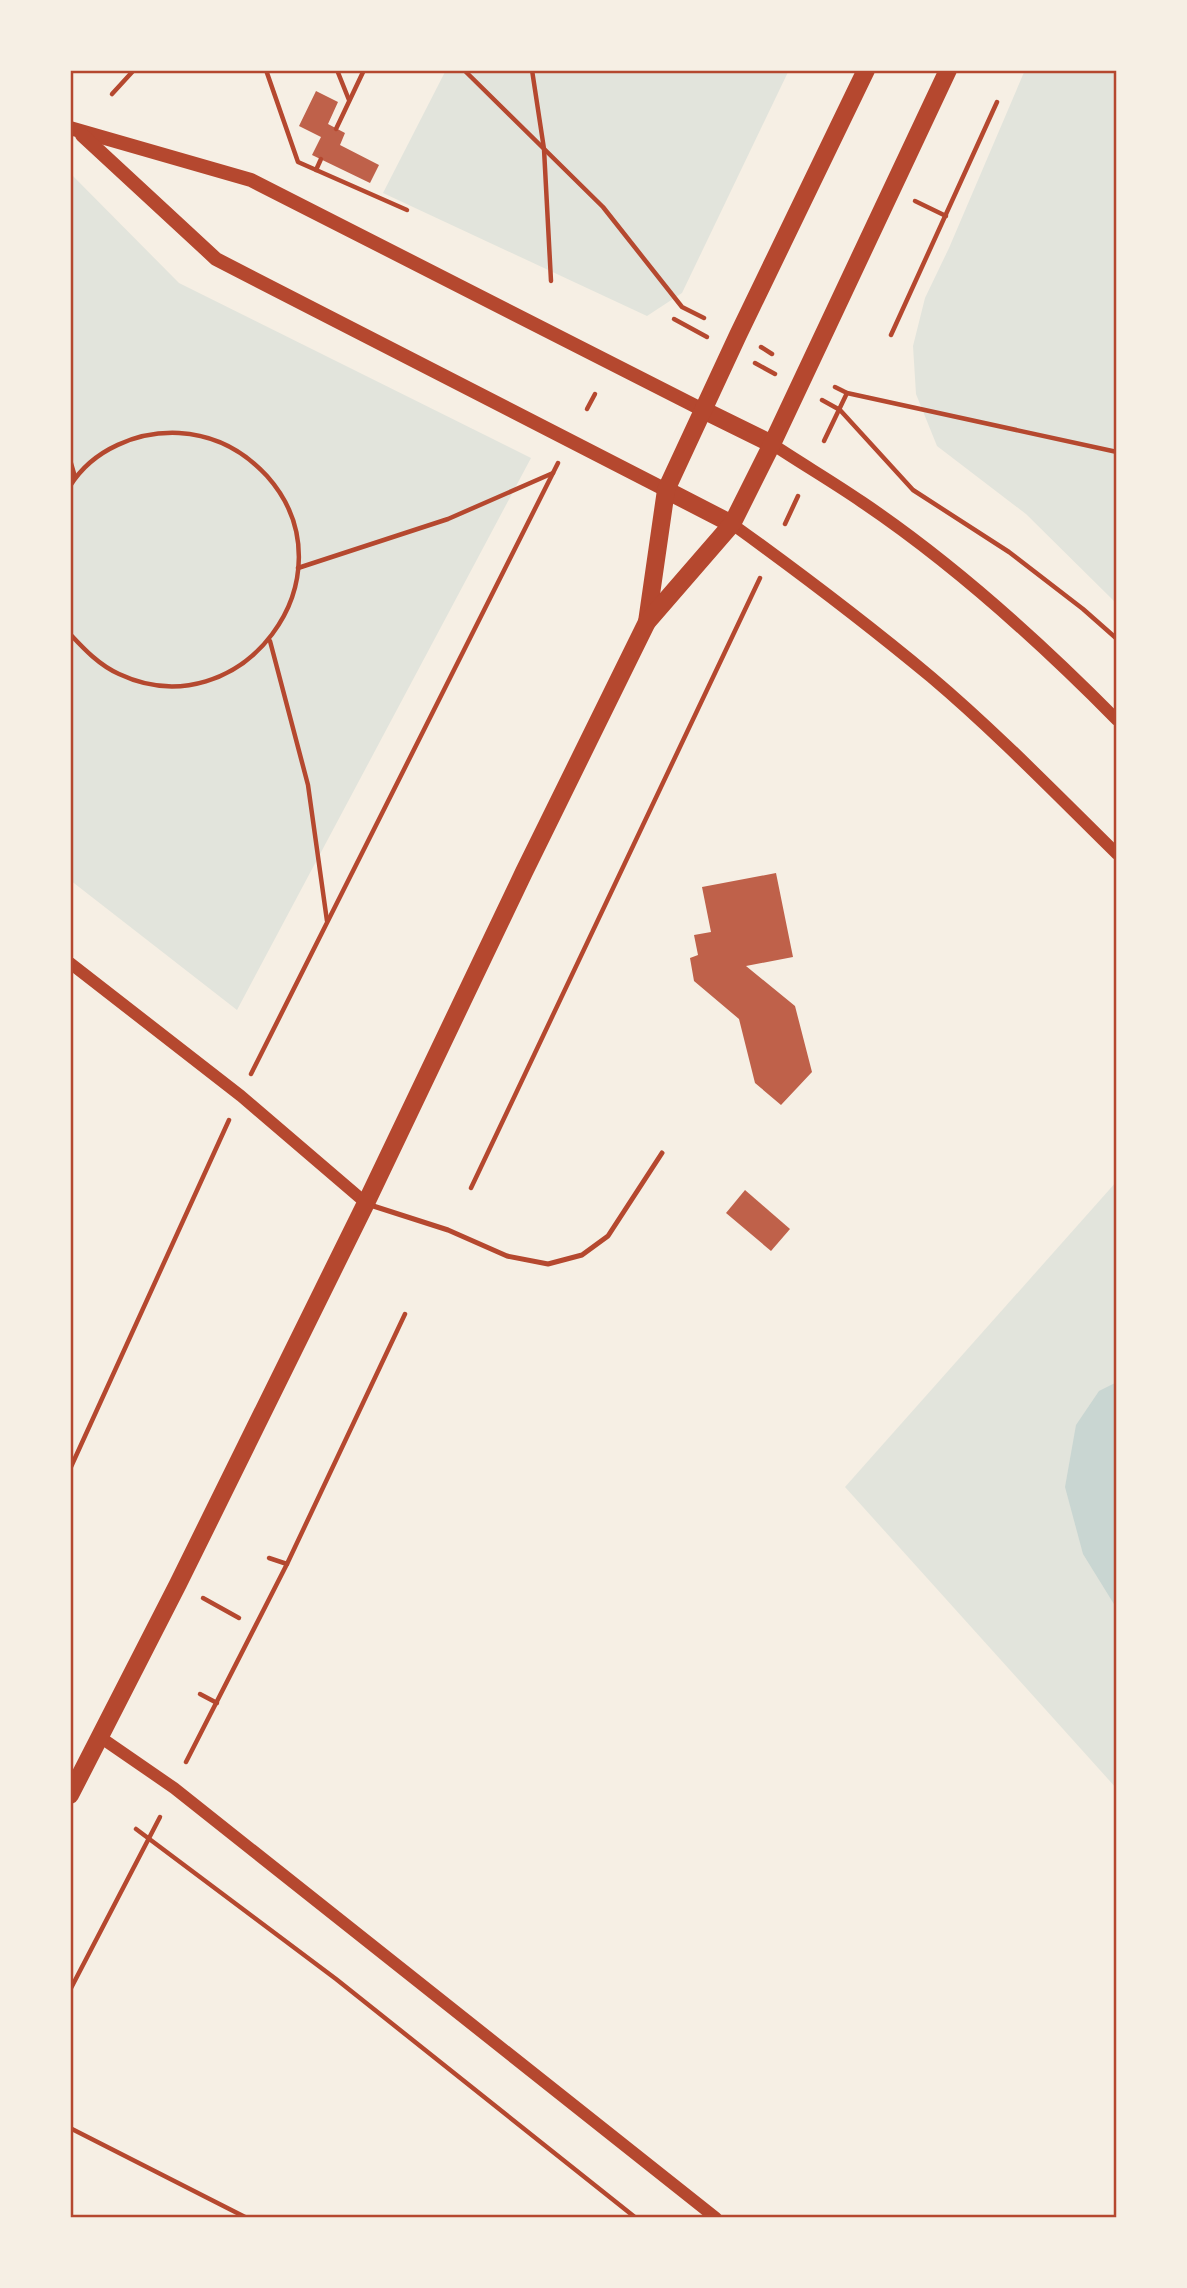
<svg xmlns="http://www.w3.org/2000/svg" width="1187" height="2288" font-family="'Sofia Sans Condensed',sans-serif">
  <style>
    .green { fill: #e2e4dc }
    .water { fill: #c9d6d2 }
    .building { fill: #bf614a }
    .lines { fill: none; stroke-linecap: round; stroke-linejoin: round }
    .path { stroke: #b5482f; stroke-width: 4.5 }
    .service { stroke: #b5482f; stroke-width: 5 }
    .tertiary { stroke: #b5482f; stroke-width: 12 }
    .secondary { stroke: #b5482f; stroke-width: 14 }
    .primary { stroke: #b5482f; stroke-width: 18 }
    .neatline { fill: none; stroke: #b5482f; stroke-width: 2.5 }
  </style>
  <rect width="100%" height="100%" fill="#f6efe4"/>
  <g class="green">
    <path d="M446,70H789L682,293L647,316L383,193Z"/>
    <path d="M1025,70H1117V604L1026,514L937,446L916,394L913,346L925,298L949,248Z"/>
    <path d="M70,173L179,283L531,458L237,1010L70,880Z"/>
    <path d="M1117,1181V1789L845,1487Z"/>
  </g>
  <path class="water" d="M1117,1382V1609L1083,1554L1065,1487L1076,1425L1099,1391Z"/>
  <g class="building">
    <path d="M316,91L338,102L328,124L345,133L340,145L379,165L370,183L312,155L321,137L299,126Z"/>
    <path d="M776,873L793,957L746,966L795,1006L812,1072L781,1105L755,1083L739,1019L694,981L690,958L698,955L694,935L711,932L702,887Z"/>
    <path d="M745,1190L790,1229L771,1251L726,1213Z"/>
  </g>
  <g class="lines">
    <g class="path">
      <path d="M266,70L298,162L407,210"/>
      <path d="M337,70L349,100"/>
      <path d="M464,70L603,207L682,307L704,318"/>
      <path d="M532,70L544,149L551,281"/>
      <path d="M112,94L134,70"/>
      <path d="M336,129L364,70"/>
      <path d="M316,170L321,159"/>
      <path d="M915,201L946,216"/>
      <path d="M674,319L707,337"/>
      <path d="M891,335L997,102"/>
      <path d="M761,347L772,354"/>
      <path d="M755,363L775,374"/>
      <path d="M835,387L847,393L1117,452"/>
      <path d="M822,400L840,410L913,490L1009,552L1083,609L1117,639"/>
      <path d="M587,409L595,394"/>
      <path d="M824,441L847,393"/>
      <path d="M70,460L75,477"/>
      <path d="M70,486C93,449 138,431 179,433C214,435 244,451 267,476C357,577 240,731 119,674C99,665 84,649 70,634"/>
      <path d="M785,524L798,496"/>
      <path d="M298,568L448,519L553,473"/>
      <path d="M270,641L308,785L327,921"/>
      <path d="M251,1074L558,463"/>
      <path d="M471,1188L760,578"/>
      <path d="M70,1469L229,1120"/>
      <path d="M269,1558L287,1564"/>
      <path d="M203,1598L239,1618"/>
      <path d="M200,1694L217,1703"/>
      <path d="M186,1762L287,1564L405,1314"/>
      <path d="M136,1829L336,1979L636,2218"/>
      <path d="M70,1990L160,1817"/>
      <path d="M70,2128L247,2218"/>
    </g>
    <path class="service" d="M367,1204L448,1230L507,1256L548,1264L582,1255L608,1236L662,1153"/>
    <g class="tertiary">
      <path d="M772,444C802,464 833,482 862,502C954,564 1039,641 1117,720"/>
      <path d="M732,524C800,573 866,623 931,677C996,732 1056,794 1117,854"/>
      <path d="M70,963L241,1096L366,1203"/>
      <path d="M100,1737L174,1788L716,2218"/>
    </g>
    <g class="secondary">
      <path d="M70,128L251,180L703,410"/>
      <path d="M82,135L216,259L666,490"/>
    </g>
    <g class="primary">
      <path d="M703,410L772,444"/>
      <path d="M666,490L732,524"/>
      <path d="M647,622L666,490L738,335L866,70"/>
      <path d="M70,1795L178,1584L366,1203L524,872L647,622L732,524L772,444L948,70"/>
    </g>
  </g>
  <rect width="1187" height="2288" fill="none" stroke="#f6efe4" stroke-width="144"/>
  <rect x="72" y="72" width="1043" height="2144" class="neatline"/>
</svg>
